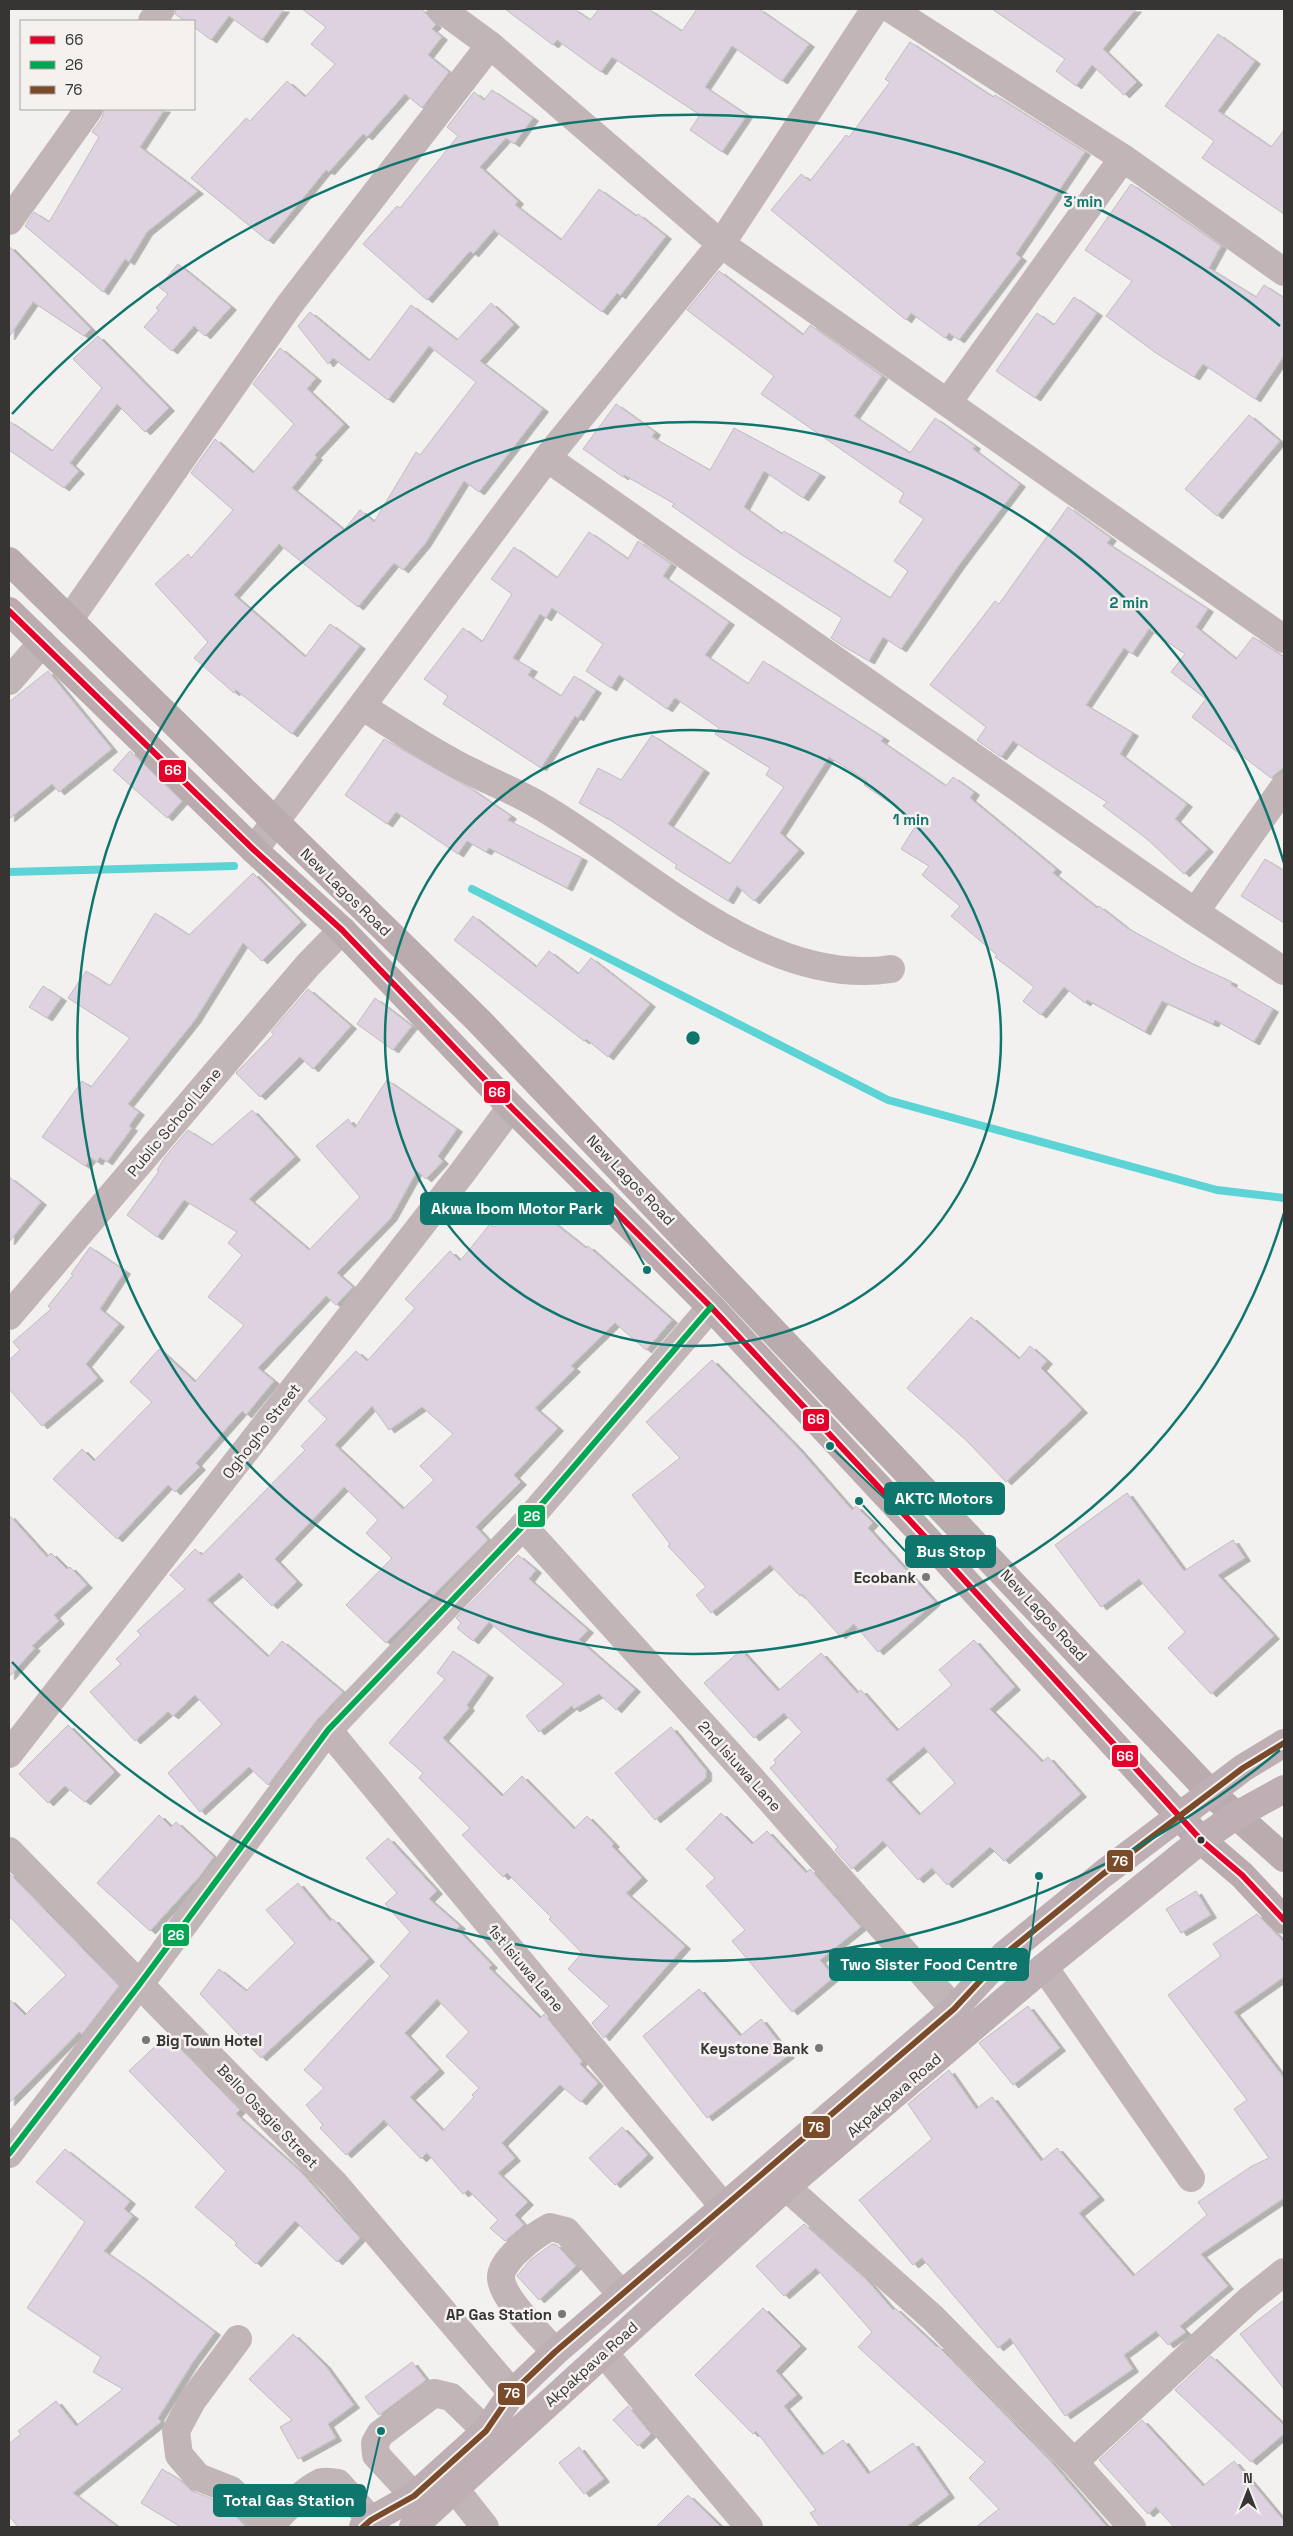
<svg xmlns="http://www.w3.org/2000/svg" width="1293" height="2536" font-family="'Space Grotesk',sans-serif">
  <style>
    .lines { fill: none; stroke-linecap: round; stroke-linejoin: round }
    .stream { stroke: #5cd4d6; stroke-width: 8 }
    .building { fill: #dfd2e0; stroke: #bfbebe; fill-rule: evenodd; filter: url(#shadow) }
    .minor { stroke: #c2b5b7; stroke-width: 28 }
    .major { stroke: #baabae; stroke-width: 28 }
    .highway { stroke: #bdafb3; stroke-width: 28 }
    .bus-1-casing { stroke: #f4f1ee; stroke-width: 10 }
    .bus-2-casing { stroke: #f4f1ee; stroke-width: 10 }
    .bus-3-casing { stroke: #f4f1ee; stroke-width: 10 }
    .bus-1 { stroke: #e4002b; stroke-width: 6 }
    .bus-2 { stroke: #00a651; stroke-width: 6 }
    .bus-3 { stroke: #7a4b2a; stroke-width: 6 }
    .ring { fill: none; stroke: #0f766e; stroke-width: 2.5 }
    .poi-dot { fill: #787775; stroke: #f4f1ee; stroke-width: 2 }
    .bus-dot { fill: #363533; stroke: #f4f1ee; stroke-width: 2 }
    .labels { text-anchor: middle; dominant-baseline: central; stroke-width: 5; stroke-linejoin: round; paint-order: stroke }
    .street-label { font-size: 15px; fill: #363533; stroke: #f4f1ee }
    .poi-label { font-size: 15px; font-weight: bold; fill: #363533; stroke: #f4f1ee; text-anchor: end }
    .centre { fill: #0f766e; stroke: #f4f1ee; stroke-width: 2.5 }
    .ring-label { font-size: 15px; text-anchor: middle; font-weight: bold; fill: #0f766e; stroke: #f4f1ee; stroke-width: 5; stroke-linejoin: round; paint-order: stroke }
    .leader { fill: none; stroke: #0f766e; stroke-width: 2 }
    .callout-dot { fill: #0f766e; stroke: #f4f1ee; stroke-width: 2 }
    .callout { fill: #0f766e; stroke: #0f766e; stroke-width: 2 }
    .callout-label { font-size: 16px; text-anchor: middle; font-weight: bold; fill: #fff }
    .line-badge { stroke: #f4f1ee; stroke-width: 2 }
    .badge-label { font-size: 14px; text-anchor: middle; font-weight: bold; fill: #fff }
  </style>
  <defs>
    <filter id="shadow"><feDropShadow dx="5.5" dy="3" stdDeviation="0" flood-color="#0004"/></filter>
  </defs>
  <rect width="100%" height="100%" fill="#f3f1ef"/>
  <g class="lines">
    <g class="stream">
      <path d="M9,872L234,866"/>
      <path d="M472,889L888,1100L1217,1190L1284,1198"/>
    </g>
  </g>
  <g class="building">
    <path d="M176,9H284L262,40L229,16L211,40L194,27V21H185L175,14Z"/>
    <path d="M302,9H422L436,25L432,29L442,37L428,55L449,72L422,108L405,94L367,137L363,134L329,172L326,170L268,241L191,178L246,118L250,121L287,81L305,97L335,64L311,44L326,27Z"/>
    <path d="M505,9H574L590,20L599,9H648L682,31L697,9H759L809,44L782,81L732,46L705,87L747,115L722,152L690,130L700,115L612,57L601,72L557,40L553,45Z"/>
    <path d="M992,9H1136L1103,49L1137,82L1124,95L1092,65L1076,86L1056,71L1065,59Z"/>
    <path d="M1218,34L1255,61L1218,111L1271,147L1284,130V214L1202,158L1214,141L1165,106Z"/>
    <path d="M910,42L993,97L995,95L1085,152L1016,254L1021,258L959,340L949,333L945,338L911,313L906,320L771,210L801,174L810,181L846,135L849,137L890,82L885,79Z"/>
    <path d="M492,90L533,118L514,144L506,138L480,167L518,201L515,205L561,240L599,189L636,216L638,214L666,236L620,296L617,293L602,312L494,230L473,254L470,251L427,300L363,244L397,206L400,208L458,136L447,127L474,92L484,100Z"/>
    <path d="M104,109H165L140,147L198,191L147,232L129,262L125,259L103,292L25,226L34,212L49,222L99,137L92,132L102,118Z"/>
    <path d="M1131,184L1221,246L1209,268L1256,297L1264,285L1284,298V356L1255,399L1203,364L1194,377L1156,353L1106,316L1132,281L1085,250Z"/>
    <path d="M9,246L91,329L84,336L33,302L9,337Z"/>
    <path d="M178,264L231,307L205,336L194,326L172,351L144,327L159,310L156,308L168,294L159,287Z"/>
    <path d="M719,271L803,335L810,325L882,376L854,416L910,453L935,418L975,446L973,449L1020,484L959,565L901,649L883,637L869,661L843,646L831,638L842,618L742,555L672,506L675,504L624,475L623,477L583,449L616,404L655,432L652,437L710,470L734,428L820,474L803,498L764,471L744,507L782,534L784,531L890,598L908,571L894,561L924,519L899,502L904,493L761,394L774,376L687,310Z"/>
    <path d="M1074,297L1097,313L1035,398L996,371L1037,313L1054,325Z"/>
    <path d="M491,303L514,324L480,361L543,409L479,492L464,481L425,544L403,570L394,563L358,607L279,544L234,595L305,657L330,624L360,646L292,734L236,690L234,693L194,658L208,642L155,584L188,554L191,558L233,510L191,473L215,439L253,473L294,424L253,384L280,348L316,378L307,389L344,424L315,455L317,457L292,488L344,530L360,510L374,522L416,452L420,455L476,382L429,346L388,400L333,358L328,364L298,326L310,312L369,361L411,305L457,340Z"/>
    <path d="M98,336L169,408L145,432L117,404L70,463L79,471L64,488L9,450V421L52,451L102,388L73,359Z"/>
    <path d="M1249,415L1280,441L1217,516L1185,489Z"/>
    <path d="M1068,507L1111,538L1107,543L1208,609L1196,627L1236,659L1253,637L1284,657V767L1271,778L1192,717L1206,699L1171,672L1185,654L1149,629L1132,654L1124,648L1086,705L1133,733L1120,754L1187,804L1175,819L1208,849L1184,874L1147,839L1103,806L1107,802L1013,741L1001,757L977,740L986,727L930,685L995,601L999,604Z"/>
    <path d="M589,532L628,559L638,541L671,564L663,576L729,622L705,655L748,684L763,661L884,738L881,741L946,786L953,777L974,792L970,798L1056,869L1053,873L1097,908L1099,906L1127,928L1191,963L1232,982L1231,985L1273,1009L1254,1042L1215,1020L1213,1024L1162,1001L1145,1032L1087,1000L1085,1003L1064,987L1041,1015L1023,1001L1034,987L995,957L997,955L951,916L960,906L922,875L929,866L901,849L918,822L864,785L867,781L829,757L780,833L799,850L754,901L737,886L728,901L675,868L677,865L612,821L579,803L598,768L621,780L652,735L704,770L668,824L730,864L784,787L766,775L770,768L715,734L719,728L675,698L667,709L619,675L611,688L586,671L603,644L552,608L546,618L540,614L513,658L532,669L528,675L561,696L574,676L596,690L578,718L575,716L541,768L443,704L448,696L424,679L463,628L482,642L512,594L491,579L514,547L557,578Z"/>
    <path d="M48,671L112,749L59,792L52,784L9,819V702Z"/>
    <path d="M384,739L470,788L511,816L508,820L582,858L567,888L489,848L486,852L467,841L458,854L396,812L387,824L345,795Z"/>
    <path d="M130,751L182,801L167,818L113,770Z"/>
    <path d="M1265,859L1284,871V923L1241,896Z"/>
    <path d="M253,873L301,922L262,961L243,943L195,1020L128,1104L139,1112L129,1126L132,1128L107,1162L100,1157L97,1162L91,1158L85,1166L42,1137L82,1081L91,1087L130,1038L68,998L86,971L110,986L155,913L189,935Z"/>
    <path d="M473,916L536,967L549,951L578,974L591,958L650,1004L608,1057L586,1039L584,1041L454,940Z"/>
    <path d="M43,986L61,998L47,1018L29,1007Z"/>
    <path d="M308,989L351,1026L313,1069L300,1057L260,1097L236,1073L274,1034L271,1032Z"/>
    <path d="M375,998L412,1026L393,1050L357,1024Z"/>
    <path d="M387,1080L457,1129L438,1156L443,1161L426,1179L417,1171L391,1218L337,1273L353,1287L336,1305L326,1296L258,1368L274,1381L246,1415L242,1411L196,1463L200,1467L175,1492L168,1485L117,1539L53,1479L82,1449L94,1461L152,1402L130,1382L159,1349L195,1382L244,1325L208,1297L242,1255L228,1243L237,1232L184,1200L157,1237L127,1215L159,1171L157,1170L165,1157L188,1130L212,1145L252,1110L295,1157L249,1199L309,1250L360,1197L316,1146L348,1119L355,1128Z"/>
    <path d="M9,1177L41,1202L9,1242Z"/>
    <path d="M520,1196L586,1248L588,1246L672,1320L646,1350L615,1323L571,1366L575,1369L535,1408L558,1428L514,1475L521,1482L476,1527L488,1540L386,1643L346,1605L392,1558L366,1533L378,1520L344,1487L275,1559L297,1582L272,1606L239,1573L207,1600L268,1657L282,1641L343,1692L316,1721L268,1785L249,1767L200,1812L168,1773L222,1724L195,1695L173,1716L168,1712L135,1741L90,1692L121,1664L116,1659L141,1635L137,1631L185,1589L170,1575L195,1549L202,1555L305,1450L301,1446L327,1419L308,1401L356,1351L367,1361L415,1308L405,1299L450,1251L460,1261L490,1224L495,1227ZM372,1406L389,1430L422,1407L453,1434L420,1466L434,1480L403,1509L335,1445Z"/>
    <path d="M90,1247L125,1271L100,1309L119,1324L86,1364L98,1378L42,1426L9,1389V1360L20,1350L13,1342L51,1309L48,1306L73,1275L71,1274Z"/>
    <path d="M971,1317L1019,1359L1030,1346L1047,1361L1041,1368L1082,1410L1006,1482L967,1441L907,1388Z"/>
    <path d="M712,1360L798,1448L852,1510L856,1506L873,1523L868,1528L935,1602L878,1652L854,1624L840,1636L802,1594L800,1596L770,1565L711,1613L696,1595L706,1587L668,1546L670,1544L632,1495L680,1458L646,1422Z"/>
    <path d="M1127,1493L1184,1571L1233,1540L1245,1558L1218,1575L1274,1636L1211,1694L1168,1648L1185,1632L1139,1579L1101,1607L1055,1545Z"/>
    <path d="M9,1515L47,1557L51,1553L67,1569L70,1567L87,1585L54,1615L59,1621L32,1646L35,1648L9,1677Z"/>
    <path d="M518,1555L536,1570L529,1579L588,1630L579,1640L635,1689L616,1710L599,1694L574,1709L572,1706L539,1732L526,1716L564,1684L489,1622L473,1641L457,1628L461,1623L456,1618Z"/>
    <path d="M974,1640L1015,1687L990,1709L1042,1762L1048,1757L1081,1794L1004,1861L990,1847L947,1885L932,1868L918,1880L883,1841L852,1869L835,1850L838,1847L770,1768L776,1763L774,1760L802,1732L784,1713L754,1738L704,1683L741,1650L778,1691L821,1653L857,1693L861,1690L897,1731L952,1685L939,1670ZM924,1747L955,1783L919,1815L886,1779Z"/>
    <path d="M453,1651L488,1675L467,1705L469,1708L443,1738L502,1796L522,1776L574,1829L587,1816L614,1844L612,1846L642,1878L626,1893L685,1946L604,2038L592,2023L609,2006L568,1969L582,1953L549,1919L551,1917L507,1873L503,1877L462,1835L470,1828L419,1778L423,1773L389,1743L445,1679L437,1673Z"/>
    <path d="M68,1725L115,1772L85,1802L65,1786L48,1803L19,1774Z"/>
    <path d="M671,1727L706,1770V1778L655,1820L615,1773Z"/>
    <path d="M721,1813L752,1844L767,1831L806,1873L810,1869L861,1927L820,1960L834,1977L792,2012L732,1941L745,1930L706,1886L715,1878L686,1849Z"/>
    <path d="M159,1815L171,1827L176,1822L214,1857L200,1876L150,1931L97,1883Z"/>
    <path d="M388,1838L437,1891L429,1899L460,1926L457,1929L492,1965L489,1968L540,2018L544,2014L582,2061L580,2064L598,2083L581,2102L560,2085L502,2143L515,2158L498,2173L528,2202L515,2215L524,2225L505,2241L490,2228L498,2220L468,2190L463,2194L427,2153L421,2159L384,2120L346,2155L320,2128L323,2125L306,2105L324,2088L304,2070L390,1976L380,1966L410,1932L385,1904L397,1893L366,1858ZM437,1999L469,2032L446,2056L479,2088L472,2095L474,2097L443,2131L410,2097L439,2070L405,2033Z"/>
    <path d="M9,1873L119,1986L82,2034L79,2032L9,2103V1999L25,2015L66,1975L9,1916Z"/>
    <path d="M298,1883L330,1921L333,1919L369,1959L261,2058L200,1994L219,1969L246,1991L295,1943L266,1910Z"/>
    <path d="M1196,1891L1211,1915L1181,1933L1166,1909Z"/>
    <path d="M1257,1914L1284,1942V1977L1234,2012L1284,2078V2198L1201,2254L1228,2286L1180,2326L1186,2332L1168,2345L1156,2331L1124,2355L1133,2369L1065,2416L1010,2338L998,2348L922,2258L913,2265L859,2200L932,2139L908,2104L949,2070L976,2109L992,2097L1041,2161L1057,2148L1099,2197L1079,2213L1133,2276L1207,2215L1198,2202L1252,2166L1269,2158L1234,2109L1247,2100L1168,1995L1221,1956L1213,1944Z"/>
    <path d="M699,1989L740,2036L761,2019L789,2055L707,2118L643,2036Z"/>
    <path d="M1028,2006L1060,2048L1013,2085L979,2043Z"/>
    <path d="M167,2035L240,2110L236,2114L301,2172L360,2238L337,2262L295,2221L256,2264L235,2245L237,2243L195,2207L226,2171L129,2071Z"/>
    <path d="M622,2127L648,2155L615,2185L589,2158Z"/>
    <path d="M65,2149L130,2201L124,2209L133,2216L104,2251L140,2276L215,2332L193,2362L158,2418L161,2422L73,2493L118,2527H18L9,2516V2444L21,2434L18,2431L56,2401L76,2426L123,2389L93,2372L101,2357L27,2308L85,2222L36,2182Z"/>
    <path d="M804,2224L867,2280L893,2310L895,2308L937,2347L938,2346L1053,2464L1107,2527H976L999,2509L969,2478L985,2462L858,2347L872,2332L816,2268L784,2296L756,2266Z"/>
    <path d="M552,2244L557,2245L576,2266L539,2300L517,2276L530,2260Z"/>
    <path d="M1284,2300V2389L1240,2334Z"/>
    <path d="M763,2308L801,2346L776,2371L797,2395L784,2406L822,2455L843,2440L868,2474L913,2443L949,2495L906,2527H820L810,2513L816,2510L756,2431L753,2434L695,2375Z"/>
    <path d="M293,2334L325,2365L354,2405L328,2424L336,2438L298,2459L280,2427L292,2420L249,2379Z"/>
    <path d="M1211,2356L1284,2425V2434L1251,2462L1175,2390Z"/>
    <path d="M412,2362L426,2380L379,2415L365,2397Z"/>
    <path d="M628,2406L651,2434L638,2446L613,2420Z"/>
    <path d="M1142,2420L1203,2486L1234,2461L1284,2521V2527H1174L1156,2507L1148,2514L1099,2460Z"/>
    <path d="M579,2447L604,2479L584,2494L559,2463Z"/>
    <path d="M162,2469L180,2480L192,2491L210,2498L231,2511L246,2527H181L141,2503Z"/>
    <path d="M688,2495L721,2527H656Z"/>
  </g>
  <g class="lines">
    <g class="minor">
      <path d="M441,9L490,45L721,244L1284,639"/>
      <path d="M891,9L1123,158L1284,272"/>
      <path d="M152,21L161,9"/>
      <path d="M9,221L89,109"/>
      <path d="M948,402L1123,158"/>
      <path d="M547,458L1195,912L1284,971"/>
      <path d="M69,620L290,304L490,45"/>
      <path d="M9,681L42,643"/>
      <path d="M363,707C398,729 433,753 470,771C491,782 514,791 535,803C640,862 761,989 891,969"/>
      <path d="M254,850L547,458L721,244L875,9"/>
      <path d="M1195,912L1284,787"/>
      <path d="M9,1316L308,965L342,930"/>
      <path d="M523,1526L751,1778L954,2009"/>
      <path d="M328,1730L723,2206"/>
      <path d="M9,1754L462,1173L511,1107"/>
      <path d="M9,1851L335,2184L512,2393"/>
      <path d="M1044,1967L1191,2178"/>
      <path d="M9,2154L139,1985L328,1730L523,1526L711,1307"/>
      <path d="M786,2187L933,2318L1074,2462L1132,2527"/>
      <path d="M238,2339L192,2401L176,2431L179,2455L198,2477L231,2490L260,2518L262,2527"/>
      <path d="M555,2352C541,2335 502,2299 501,2278C500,2260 535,2235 550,2227L566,2231L621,2294"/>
      <path d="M604,2353L749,2527"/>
      <path d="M1074,2462L1249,2300L1284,2272"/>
      <path d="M455,2489L485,2527"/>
      <path d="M414,2496L376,2455L375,2443L380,2434L434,2393L451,2397L486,2431"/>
      <path d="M273,2527C273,2517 312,2485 322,2482C328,2481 333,2482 338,2483L371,2520"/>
    </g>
    <g class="major">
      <path d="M9,561L479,1021L1211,1793L1284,1858"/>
      <path d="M9,611L254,850L342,930L511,1107L711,1307L927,1539L1201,1840L1242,1875L1284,1920"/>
    </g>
    <g class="highway">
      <path d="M363,2527L371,2520L414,2496L486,2431L512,2393L555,2352L954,2009L1005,1954L1103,1874L1243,1768L1284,1743"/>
      <path d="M413,2527L786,2187L1044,1967L1201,1840L1235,1816L1284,1789"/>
    </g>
    <g class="bus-1-casing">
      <path id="bus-1" d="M9,611L254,850L342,930L511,1107L711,1307L927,1539L1201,1840L1242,1875L1284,1920"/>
    </g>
    <g class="bus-2-casing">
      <path id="bus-2" d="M9,2154L139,1985L328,1730L523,1526L711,1307"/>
    </g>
    <g class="bus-3-casing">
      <path id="bus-3" d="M363,2527L371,2520L414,2496L486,2431L512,2393L555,2352L954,2009L1005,1954L1103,1874L1243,1768L1284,1743"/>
    </g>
    <use href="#bus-1" class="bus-1"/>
    <use href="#bus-2" class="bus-2"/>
    <use href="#bus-3" class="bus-3"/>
  </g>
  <g class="ring">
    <circle cx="693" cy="1038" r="308"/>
    <path d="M1284 1213A616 616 0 1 1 1284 863"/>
    <path d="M1280 1750A923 923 0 0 1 12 1662M12 414A923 923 0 0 1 1280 326"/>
  </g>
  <g class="poi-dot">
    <circle cx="926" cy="1577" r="5"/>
    <circle cx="146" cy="2040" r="5"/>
    <circle cx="819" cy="2048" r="5"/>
    <circle cx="562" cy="2314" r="5"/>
  </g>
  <circle class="bus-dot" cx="1201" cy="1840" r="4.5"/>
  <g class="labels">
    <g class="street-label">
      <text transform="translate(346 892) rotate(44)">New Lagos Road</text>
      <text transform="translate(174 1122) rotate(-50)">Public School Lane</text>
      <text transform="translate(631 1180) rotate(46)">New Lagos Road</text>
      <text transform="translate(261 1431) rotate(-52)">Oghogho Street</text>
      <text transform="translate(1044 1615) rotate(47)">New Lagos Road</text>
      <text transform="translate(740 1766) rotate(48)">2nd Isiuwa Lane</text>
      <text transform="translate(526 1968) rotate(50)">1st Isiuwa Lane</text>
      <text transform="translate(894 2095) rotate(-41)">Akpakpava Road</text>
      <text transform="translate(268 2116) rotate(46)">Bello Osagie Street</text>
      <text transform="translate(591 2364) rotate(-42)">Akpakpava Road</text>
    </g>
    <g class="poi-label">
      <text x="916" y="1577">Ecobank</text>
      <text x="156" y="2040" text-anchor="start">Big Town Hotel</text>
      <text x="809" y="2048">Keystone Bank</text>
      <text x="552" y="2314">AP Gas Station</text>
    </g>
  </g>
  <circle cx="693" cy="1038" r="8" class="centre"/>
  <g class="ring-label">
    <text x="1083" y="207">3 min</text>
    <text x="1129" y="608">2 min</text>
    <text x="911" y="825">1 min</text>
  </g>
  <path class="leader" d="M647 1270L613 1209M830 1446L885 1499M859 1501L906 1552M1039 1876L1028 1965M381 2431L365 2500"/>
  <g class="callout-dot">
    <circle cx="647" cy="1270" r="5"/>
    <circle cx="830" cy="1446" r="5"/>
    <circle cx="859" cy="1501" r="5"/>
    <circle cx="1039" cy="1876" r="5"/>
    <circle cx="381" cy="2431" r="5"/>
  </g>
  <g class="callout">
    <rect x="421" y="1193" width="192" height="31" rx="5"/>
    <rect x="885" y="1483" width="119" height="31" rx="5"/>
    <rect x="906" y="1536" width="89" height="31" rx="5"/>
    <rect x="830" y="1949" width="198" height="31" rx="5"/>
    <rect x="214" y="2485" width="151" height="31" rx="5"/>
  </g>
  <g class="callout-label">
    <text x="517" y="1214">Akwa Ibom Motor Park</text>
    <text x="944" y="1504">AKTC Motors</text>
    <text x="951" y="1557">Bus Stop</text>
    <text x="929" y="1970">Two Sister Food Centre</text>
    <text x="289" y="2506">Total Gas Station</text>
  </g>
  <g class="line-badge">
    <rect x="158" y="759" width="29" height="24" rx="5" fill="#e4002b"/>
    <rect x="483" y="1080" width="28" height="24" rx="5" fill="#e4002b"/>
    <rect x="802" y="1408" width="28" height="24" rx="5" fill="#e4002b"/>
    <rect x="517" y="1504" width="29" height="24" rx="5" fill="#00a651"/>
    <rect x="1111" y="1744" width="28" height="24" rx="5" fill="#e4002b"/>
    <rect x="1106" y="1849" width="28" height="24" rx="5" fill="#7a4b2a"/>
    <rect x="162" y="1923" width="28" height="24" rx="5" fill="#00a651"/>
    <rect x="802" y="2115" width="29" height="24" rx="5" fill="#7a4b2a"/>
    <rect x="497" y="2382" width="29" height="24" rx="5" fill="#7a4b2a"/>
  </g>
  <g class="badge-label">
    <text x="173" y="775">66</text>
    <text x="497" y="1097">66</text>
    <text x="816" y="1424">66</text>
    <text x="532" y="1521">26</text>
    <text x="1125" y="1761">66</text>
    <text x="1120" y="1866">76</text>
    <text x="176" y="1940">26</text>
    <text x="816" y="2132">76</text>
    <text x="512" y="2398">76</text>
  </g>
  <rect width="1293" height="2536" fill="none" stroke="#363533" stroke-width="20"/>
  <rect x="20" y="20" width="175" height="90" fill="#f4f1ee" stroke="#a8a6a3"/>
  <rect x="30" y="36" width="25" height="8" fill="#e4002b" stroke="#a8a6a3"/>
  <text x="65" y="45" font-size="15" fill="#363533">66</text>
  <rect x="30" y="61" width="25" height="8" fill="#00a651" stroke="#a8a6a3"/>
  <text x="65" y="70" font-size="15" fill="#363533">26</text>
  <rect x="30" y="86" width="25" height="8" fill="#7a4b2a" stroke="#a8a6a3"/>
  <text x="65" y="95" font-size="15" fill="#363533">76</text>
  <g transform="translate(1248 2491)" stroke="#f4f1ee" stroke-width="4" paint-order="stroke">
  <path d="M0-4L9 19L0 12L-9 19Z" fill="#363533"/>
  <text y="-8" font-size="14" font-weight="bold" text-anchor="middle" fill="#363533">N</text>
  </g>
</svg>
